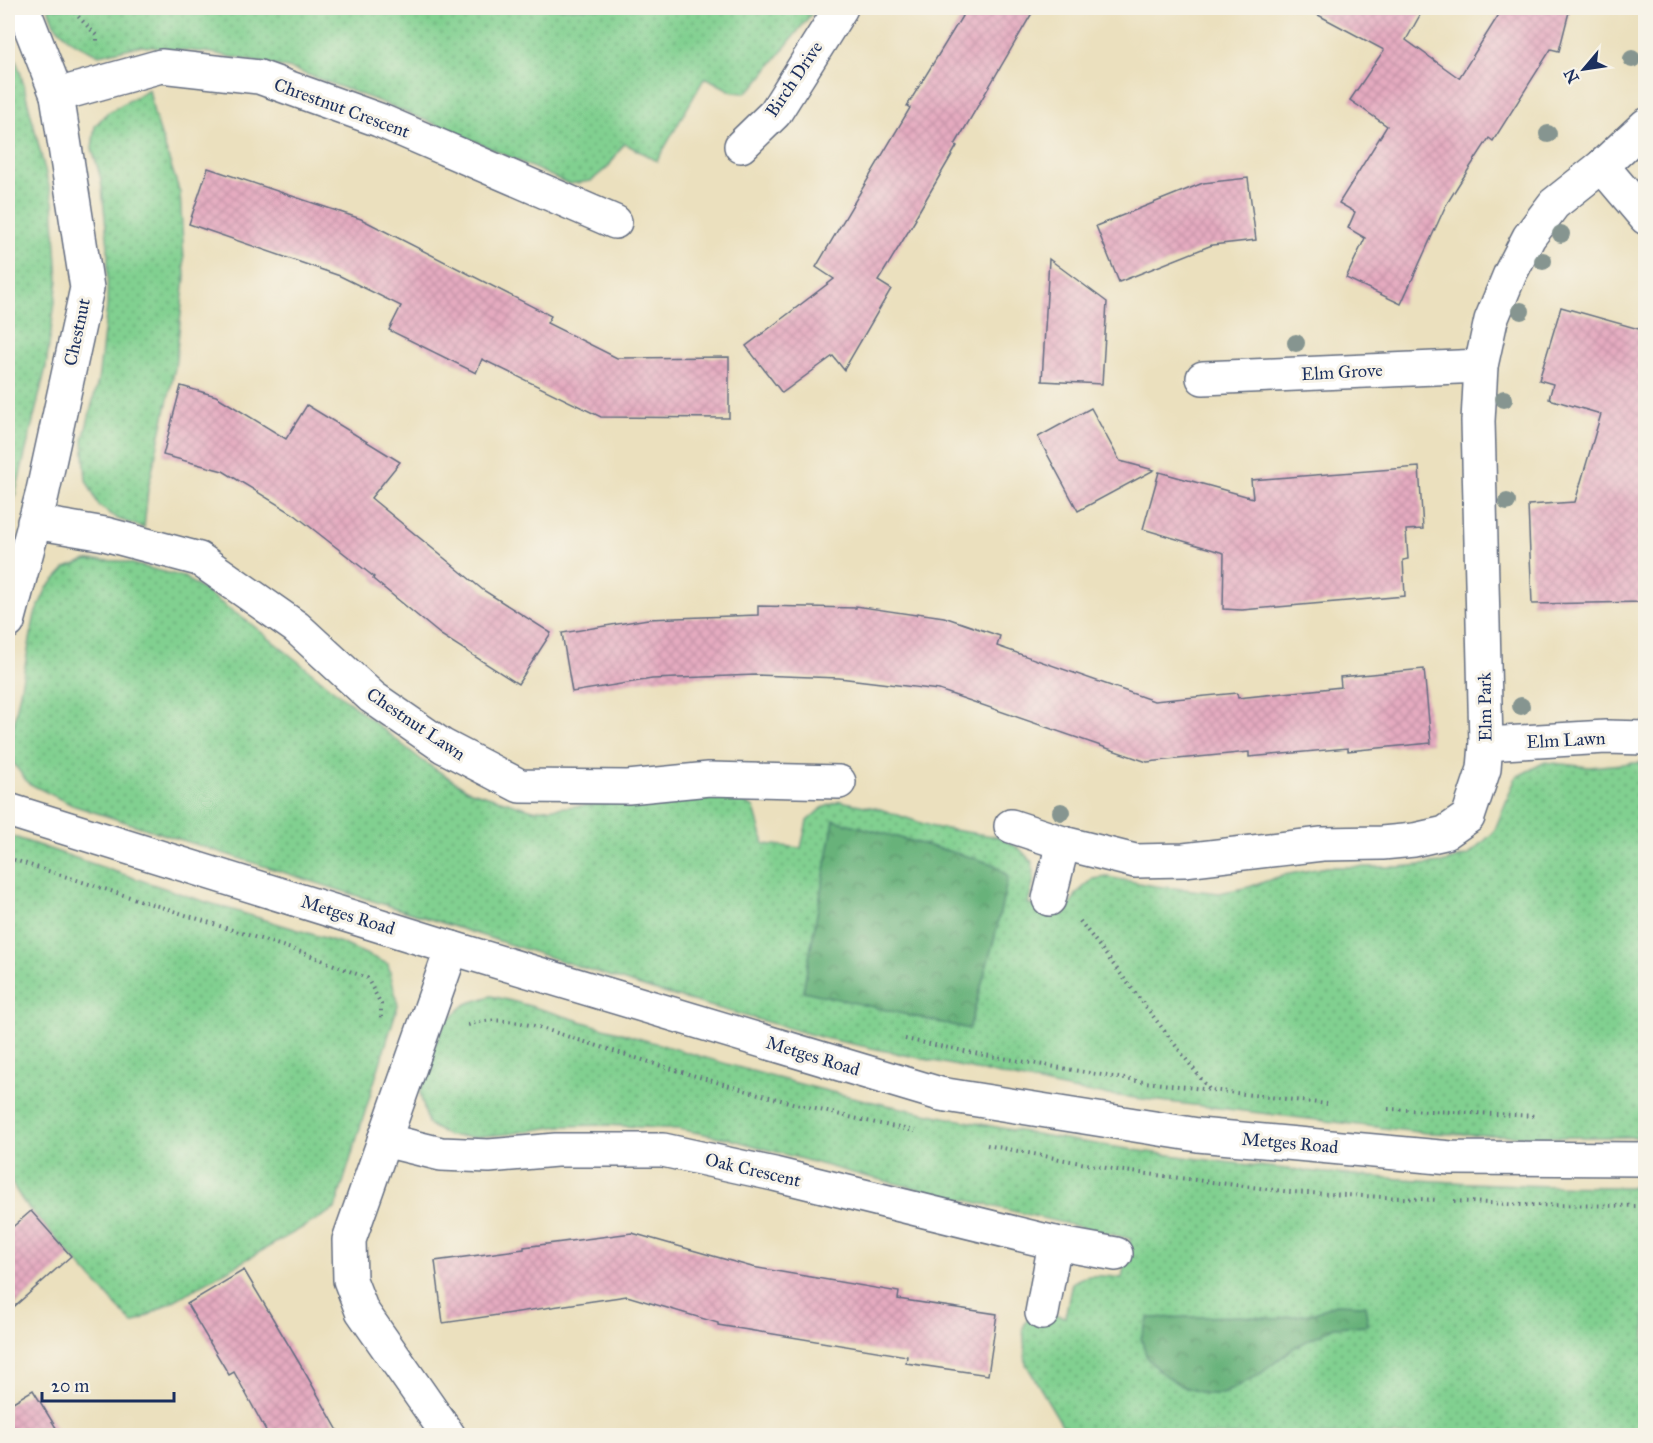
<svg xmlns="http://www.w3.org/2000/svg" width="1653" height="1443" font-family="'IM FELL Great Primer',serif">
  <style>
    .grass { fill: url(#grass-dots); stroke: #4e8077; stroke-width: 1.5 }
    .forest { fill: url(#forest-crowns); stroke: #42706c; stroke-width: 1.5 }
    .building { fill: url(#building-cross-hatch) }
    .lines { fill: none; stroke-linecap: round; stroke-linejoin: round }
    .street-casing { stroke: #646d80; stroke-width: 36 }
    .secondary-casing { stroke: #646d80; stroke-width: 36 }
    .path { stroke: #646d80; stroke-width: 4; stroke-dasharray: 1.5 4.5; stroke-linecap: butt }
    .street { stroke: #fff; stroke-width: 33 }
    .secondary { stroke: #fff; stroke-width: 33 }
    .tree { fill: #869590 }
    .labels { text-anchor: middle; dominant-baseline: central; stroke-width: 6; stroke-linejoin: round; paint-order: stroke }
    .street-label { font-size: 18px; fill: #1b2f5e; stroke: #f7f3e8 }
  </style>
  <defs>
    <pattern id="grass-dots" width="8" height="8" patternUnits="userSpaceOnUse" patternTransform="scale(1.5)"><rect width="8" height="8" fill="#81d090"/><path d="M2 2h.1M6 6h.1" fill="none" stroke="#69a979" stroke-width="1.8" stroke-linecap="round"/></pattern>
    <pattern id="forest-crowns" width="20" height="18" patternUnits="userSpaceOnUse" patternTransform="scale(1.5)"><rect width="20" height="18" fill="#68b27a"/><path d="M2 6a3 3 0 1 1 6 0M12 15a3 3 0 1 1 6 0" fill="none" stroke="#559167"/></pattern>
    <pattern id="building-cross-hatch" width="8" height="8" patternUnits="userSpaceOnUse" patternTransform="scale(1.5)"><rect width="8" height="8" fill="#e5abc0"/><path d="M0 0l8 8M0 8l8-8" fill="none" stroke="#c493a7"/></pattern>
  </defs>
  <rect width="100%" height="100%" fill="#f7f3e8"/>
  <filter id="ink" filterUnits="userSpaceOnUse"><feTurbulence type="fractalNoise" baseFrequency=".0167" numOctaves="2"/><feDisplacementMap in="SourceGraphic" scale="12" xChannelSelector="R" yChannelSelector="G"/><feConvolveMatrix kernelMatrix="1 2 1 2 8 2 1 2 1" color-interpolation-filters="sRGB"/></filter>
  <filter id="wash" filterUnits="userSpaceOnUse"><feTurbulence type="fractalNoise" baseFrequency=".008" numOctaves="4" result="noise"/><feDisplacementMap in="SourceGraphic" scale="24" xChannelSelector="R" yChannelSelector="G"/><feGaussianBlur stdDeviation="1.35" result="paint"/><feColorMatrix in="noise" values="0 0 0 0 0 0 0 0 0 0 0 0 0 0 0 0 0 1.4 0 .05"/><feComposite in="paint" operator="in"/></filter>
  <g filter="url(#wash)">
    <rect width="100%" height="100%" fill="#ebe0be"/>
    <g class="grass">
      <path d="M48,8H816L756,84L745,93L733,92L705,77L657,161L624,143L609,166L591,181L569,184L450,130L373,99L292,69L212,53L140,46L99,55L71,41L54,24Z"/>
      <path d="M8,42L20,71L53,202L58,280L46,367L8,525Z"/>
      <path d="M149,89L154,114L180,193L185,277L175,368L148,489L144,528L118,519L99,506L86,480L83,440L98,381L107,307L108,247L101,179L92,148L95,126L107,113Z"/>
      <path d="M87,560L121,561L184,577L251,624L424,762L468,790L533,810L667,798L738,799L754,808L764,844L801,848L807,821L822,808L840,801L880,809L933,827L999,837L1019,848L1032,862L1034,880L1028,904L1065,915L1077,893L1093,879L1107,877L1155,886L1219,893L1249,887L1284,875L1327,867H1399L1442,863L1469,855L1494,832L1516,777L1545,762L1589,767L1645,762V1137H1560L1426,1133L1077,1091L824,1038L653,990L72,805L28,783L11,760L12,733L35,614L47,588L66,568Z"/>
      <path d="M8,835L193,898L341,943L388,964L398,1005L335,1209L133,1324L24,1203L8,1177Z"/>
      <path d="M491,996C532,1005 571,1019 611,1030C699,1056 788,1083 878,1103C1128,1158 1389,1188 1645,1187V1431L1626,1436L1068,1435L1026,1364L1023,1328L1032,1310L1065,1317L1072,1283C1087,1272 1104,1276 1122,1278L1127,1248L1131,1239L860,1175L730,1139L678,1129L606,1125L559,1126L509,1134L472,1137L448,1136L428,1124L420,1093L434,1047L446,1021L466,1004Z"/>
    </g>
    <g class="forest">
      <path d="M834,820L974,858L995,865L1008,877L994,940L969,1029L803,991Z"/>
      <path d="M1335,1304L1365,1305L1368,1325L1334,1327L1295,1347L1260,1374L1223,1394H1206L1181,1386L1159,1371L1147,1358L1141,1338L1149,1318L1241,1316L1276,1319L1315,1313Z"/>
    </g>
    <g id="blocks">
      <g class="building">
        <path d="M967,8H1035L955,145L957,146L915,218L916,219L878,281L891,289L844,370L833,356L782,393L746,346L834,279L816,267L910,108L907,106Z"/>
        <path d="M1305,8H1424L1406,40L1459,78L1503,8H1570L1559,51L1551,49L1493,141L1489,138L1459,184L1446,205L1401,304L1346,278L1365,238L1348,228L1355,212L1339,203L1387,126L1350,100L1384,50Z"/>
        <path d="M208,168L361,219L551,316L547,323L617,358L729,357V418L601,417L482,359L476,373L389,330L401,306L340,276L189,224Z"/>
        <path d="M1248,178L1256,240L1212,245L1119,282L1096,226L1203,183Z"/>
        <path d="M1049,259L1107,302L1102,384L1042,381Z"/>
        <path d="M1561,307L1646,331V602L1532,604L1528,505L1575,502L1601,414L1549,399L1553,384L1539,380Z"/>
        <path d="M181,386L216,396L286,439L307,405L400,462L371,498L483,590L551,633L518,684L441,635L373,579L374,577L295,515L223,471L163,455Z"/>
        <path d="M1091,408L1120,461L1154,470L1078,511L1038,437Z"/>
        <path d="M1419,467L1423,529L1406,530L1408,559L1403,560L1405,596L1242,610L1223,609L1224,553L1143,529L1159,472L1253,498L1251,480Z"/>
        <path d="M758,606L856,608V606L916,615L917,613L944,617L1000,636L997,646L1154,701L1237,693L1238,698L1341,687L1340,677L1424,669L1431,743L1348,751V748L1249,757V752L1147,762L939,690L839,678L756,675L652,679L572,692L562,633L648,619L758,615Z"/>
        <path d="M31,1211L71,1256L8,1312V1231Z"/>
        <path d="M632,1233L752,1267L899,1292L898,1299L997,1314L988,1375L906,1363L907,1356L718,1325V1323L627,1296L443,1323L435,1261L524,1249V1247Z"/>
        <path d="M244,1270L307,1376L341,1436H269L234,1372L229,1375L187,1304Z"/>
        <path d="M33,1390L61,1436H8V1405Z"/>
      </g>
    </g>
  </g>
  <g filter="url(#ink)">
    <use href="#blocks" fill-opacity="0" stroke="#646d80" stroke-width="1.5"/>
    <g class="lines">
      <g class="street-casing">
        <g id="street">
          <path d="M57,95L161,66L259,77L379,120L615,222"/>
          <path d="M741,146L775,113L841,8"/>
          <path d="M1602,166L1646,218"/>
          <path d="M1203,378L1481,366"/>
          <path d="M34,522L105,534L199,559L296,627L372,697L443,746L520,786L628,787L709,779L839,782"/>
          <path d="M8,622L42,495L87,288L57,95L23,8"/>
          <path d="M1486,744L1606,737L1646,738"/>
          <path d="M1011,826L1063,843L1135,861L1184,860L1322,844L1382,843L1414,840L1445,833L1468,817L1484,769L1486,744L1478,421L1481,366L1491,320L1510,274L1529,237L1554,204L1602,166L1646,125"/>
          <path d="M1049,899L1063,843"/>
          <path d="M384,1140L441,1154L489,1156L556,1150H663L774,1174L1055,1243L1116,1254"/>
          <path d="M1042,1313L1055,1243"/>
          <path d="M449,1436L362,1311L350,1280L349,1240L452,948"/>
        </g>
      </g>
      <g class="secondary-casing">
        <path id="secondary" d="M8,810L452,948L940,1094L1198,1135L1451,1158L1646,1159"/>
      </g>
      <g class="path">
        <path d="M70,8L97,36V44"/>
        <path d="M8,858L304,953L367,978L381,1004V1018"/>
        <path d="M1080,921L1209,1089"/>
        <path d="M468,1025C491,1017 511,1021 535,1026C660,1066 786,1106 915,1131"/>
        <path d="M905,1039L979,1054L1137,1081L1327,1104"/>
        <path d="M1388,1109L1537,1116"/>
        <path d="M987,1145L1117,1170L1291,1192L1438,1200"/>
        <path d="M1454,1201L1523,1205L1646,1206"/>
      </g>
      <use href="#street" class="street"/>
      <use href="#secondary" class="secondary"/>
    </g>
    <g class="tree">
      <circle cx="1632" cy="59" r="9"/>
      <circle cx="1548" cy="134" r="9"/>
      <circle cx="1561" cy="234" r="9"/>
      <circle cx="1543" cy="261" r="9"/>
      <circle cx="1521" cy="311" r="9"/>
      <circle cx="1296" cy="343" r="9"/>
      <circle cx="1504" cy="399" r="9"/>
      <circle cx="1507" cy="502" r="9"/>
      <circle cx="1521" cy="706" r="9"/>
      <circle cx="1061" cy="812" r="9"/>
    </g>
  </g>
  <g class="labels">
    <g class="street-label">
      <text transform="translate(794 79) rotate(-56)">Birch Drive</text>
      <text transform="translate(342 108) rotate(20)">Chrestnut Crescent</text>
      <text transform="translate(77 332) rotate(-78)">Chestnut</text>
      <text transform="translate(1342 372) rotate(-3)">Elm Grove</text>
      <text transform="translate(1485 707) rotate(-91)">Elm Park</text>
      <text transform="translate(416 724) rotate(34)">Chestnut Lawn</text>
      <text transform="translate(1566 740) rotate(-3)">Elm Lawn</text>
      <text transform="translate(348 915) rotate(17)">Metges Road</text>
      <text transform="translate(813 1056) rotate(17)">Metges Road</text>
      <text transform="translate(1290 1143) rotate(5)">Metges Road</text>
      <text transform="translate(753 1170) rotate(13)">Oak Crescent</text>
    </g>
  </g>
  <rect width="1653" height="1443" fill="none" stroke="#f7f3e8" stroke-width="30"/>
  <g transform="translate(1584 69) rotate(241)" stroke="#f7f3e8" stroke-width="4.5" paint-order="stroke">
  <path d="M0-4.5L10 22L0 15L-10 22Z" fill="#1b2f5e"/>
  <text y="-9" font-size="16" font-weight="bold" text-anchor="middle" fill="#1b2f5e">N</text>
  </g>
  <path d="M42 1392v9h132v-9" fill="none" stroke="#1b2f5e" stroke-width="3"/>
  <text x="51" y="1392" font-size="18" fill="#1b2f5e" stroke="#f7f3e8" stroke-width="4.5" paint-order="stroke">20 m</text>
</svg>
